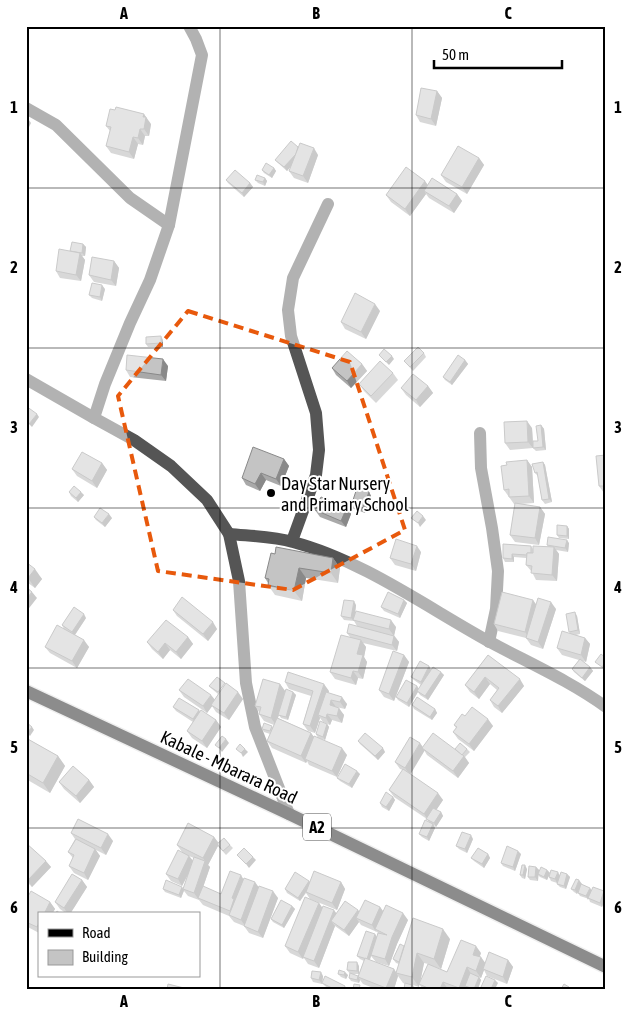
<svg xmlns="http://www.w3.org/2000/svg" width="632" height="1015" font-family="'Asap Condensed',sans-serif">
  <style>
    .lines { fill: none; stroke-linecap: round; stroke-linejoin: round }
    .major-casing { stroke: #dbdbdb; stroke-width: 15 }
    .minor { stroke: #555; stroke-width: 12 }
    .major { stroke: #000; stroke-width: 12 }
    .wall { fill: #a9a9a9; fill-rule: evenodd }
    .shaded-wall { fill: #898989 }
    .building { fill: #c4c4c4; stroke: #898989 }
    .marked { fill: none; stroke: #e8590c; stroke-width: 4; stroke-dasharray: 10 6; stroke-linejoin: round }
    .grid { fill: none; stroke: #000; stroke-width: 1; stroke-opacity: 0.55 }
    .poi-dot { fill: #000; stroke: #fff; stroke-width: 2 }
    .labels { text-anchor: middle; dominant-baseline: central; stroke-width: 4; stroke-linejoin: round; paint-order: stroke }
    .shield { fill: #fff; stroke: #4c4c4c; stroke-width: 1 }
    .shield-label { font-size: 16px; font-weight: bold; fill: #000 }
    .poi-label { font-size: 18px; fill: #000; stroke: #fff; text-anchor: start }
    .street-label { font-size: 18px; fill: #000; stroke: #fff }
    .neatline { fill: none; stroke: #000; stroke-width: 2 }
    .grid-label { font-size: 16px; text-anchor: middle; font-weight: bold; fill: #000 }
  </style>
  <rect width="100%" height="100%" fill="#fff"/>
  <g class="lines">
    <g class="major-casing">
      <path id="major" d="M26,691L289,814L606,967"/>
    </g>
    <g class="minor">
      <path d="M189,26L196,39L202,55L169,225L150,280L130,323L105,384L94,418L134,440L171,466L207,500L229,534L239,581L246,683L255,727L289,814"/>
      <path d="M26,108L56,125L130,198L169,225"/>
      <path d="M26,379L94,418"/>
      <path d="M480,433L481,468L492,528L498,571L496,609L489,642"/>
      <path d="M229,534C250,536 273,536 293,542C362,560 428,608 490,642C529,663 570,681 606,707"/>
      <path d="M292,541L316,475L319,450L316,413L291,336L288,310L293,278L328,204"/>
    </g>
    <use href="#major" class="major"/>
  </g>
  <g class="wall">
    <path d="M437,91L442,98L436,126L420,122L416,115Z"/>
    <path d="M151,124L149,136H145L143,145L138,144L134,159L111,153L106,146L110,131L106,126Z"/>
    <path d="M298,147L318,155L308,183L294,178L289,171L291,166L287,171L278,163L275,160Z"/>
    <path d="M479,158L484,165L467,194L446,182L441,175Z"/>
    <path d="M274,168L276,171L272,178L264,173L262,170Z"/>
    <path d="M265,178L267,181L265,186L258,183L255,180Z"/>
    <path d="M226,180L250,183L253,187L244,197L228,183Z"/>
    <path d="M428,185L457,194L462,201L454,213L429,198L426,194L410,216L391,202L386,195Z"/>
    <path d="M83,244L86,247L85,256H82L85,260L81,281L60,278L56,271L70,251Z"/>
    <path d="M114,261L119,268L116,286L94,282L89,275Z"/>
    <path d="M105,289L102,301L92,298L89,295Z"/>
    <path d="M380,311L366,339L345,329L341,322Z"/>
    <path d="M163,340V347H148L146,344Z"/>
    <path d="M424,353L426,357L413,371L404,361Z"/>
    <path d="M465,360L468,364L452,385L445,380L443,377Z"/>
    <path d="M362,364L367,371L351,388L336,375L332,368Z"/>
    <path d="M168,366L166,381L130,377L126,370Z"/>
    <path d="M393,373L398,380L376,403L364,391L359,384Z"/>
    <path d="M428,386L433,393L420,407L406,395L401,388Z"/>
    <path d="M541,425L544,429L546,450L536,451L533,448V444V448L510,450L505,443L532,428L533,441H538Z"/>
    <path d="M606,455V493H604L599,486Z"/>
    <path d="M284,459L289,466L281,486L266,480L260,491L246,485L242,478Z"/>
    <path d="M527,460L532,467L534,503L520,504L540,507L545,514L539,545L515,542L510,535L515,504H514L504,490L507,465Z"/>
    <path d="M543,462L545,465L552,502L545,504L542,500L538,476L535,473Z"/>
    <path d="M102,463L107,470L97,488L77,476L72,469Z"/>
    <path d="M69,492L84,495L78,502L71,496Z"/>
    <path d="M369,492L371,496L365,513L354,509L351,506Z"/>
    <path d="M347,507L351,514L346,527L320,517L315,510Z"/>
    <path d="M94,517L112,518L105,527L96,520Z"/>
    <path d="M567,526L569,529V539L559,538L557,535Z"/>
    <path d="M569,543L568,552L556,550L559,554L557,581L536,580L532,572L526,565V558L514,557V562H505L503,558V544L531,546L533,549L548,547L547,545Z"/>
    <path d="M421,552L416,571L395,565L390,558Z"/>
    <path d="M275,554L333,558L340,568L338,583L306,578L302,601L275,595L268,585V583L265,578Z"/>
    <path d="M26,562L42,579L35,588L28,583L26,585Z"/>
    <path d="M404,600L407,603L400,618L384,611L381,607Z"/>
    <path d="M356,605L355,614L396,627L394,635L399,642L397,651L363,643L366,647L364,657L367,662L363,679L358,678L356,685L335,679L330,672L350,637L347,633L357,626L354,621L344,620L341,616Z"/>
    <path d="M536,605L556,609L543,649L531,645L526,638L498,631L494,624Z"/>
    <path d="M173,610L217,629L208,641L177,616Z"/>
    <path d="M577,616L580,634L576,635L585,638L590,644L586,662L582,661L590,667L593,671L585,681L574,672L572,669L579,660L562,655L557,648L570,633L569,632Z"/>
    <path d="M86,618L75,635L89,647L77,668L50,653L45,647L64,629L62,625Z"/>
    <path d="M188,637L193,644L181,659L170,650L163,659L152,649L147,642Z"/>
    <path d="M404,655L409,662L394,701L384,697L379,690Z"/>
    <path d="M488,655L524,686L502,713L494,707L490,700L497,690L490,684L479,699L470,692L465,685Z"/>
    <path d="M429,666L431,670L444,675L428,700L420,695L418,692L409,707L398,700L396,697L417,686L419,689L421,685L414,680L411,677Z"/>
    <path d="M285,682L329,691L328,693L347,704L345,709L336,707L344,715L342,723L332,720L330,725L323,722L320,718L315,733L308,731L303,724L311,696L289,689Z"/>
    <path d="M280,684L285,691L293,692L296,695L288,720L281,718L279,715L278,718L311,733L314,737L347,755L337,777L309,765L307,761L306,763L272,748L267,741L270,734L264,732L262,729L273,727L274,725L264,721L259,714V712L255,706Z"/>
    <path d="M209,686L243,699L229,720L216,712L212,706L207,713L184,697L179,690L215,700L218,694L212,689Z"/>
    <path d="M412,705L435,709L437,713L432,720L414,709Z"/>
    <path d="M173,707L199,710L200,712L216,720L221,727L207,748L192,738L187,731L193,722L176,711Z"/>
    <path d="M465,716L493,726L474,751L458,739L453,732L456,728L454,725Z"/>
    <path d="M327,724L329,727L325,740L318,738L316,734Z"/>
    <path d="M26,738L58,756L65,766L50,793L26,779Z"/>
    <path d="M358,741L385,752L378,760L360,744Z"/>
    <path d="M423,748L455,749H467L470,752L465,757L469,763L458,778L427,755L424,750L410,774L443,800L436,810L441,812L443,816L436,827L434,825L435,828L429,841L422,837L419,834L429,822L427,819L394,797L389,790L403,770L400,769L395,762Z"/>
    <path d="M360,774L352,788L340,781L337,778Z"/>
    <path d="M89,780L94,787L80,803L64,789L59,782Z"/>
    <path d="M393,797L395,800L389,811L382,807L380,803Z"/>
    <path d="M71,833L113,841L106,855L96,850L100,856L88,880L74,873L69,866L73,858L68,852L75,839Z"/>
    <path d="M214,837L218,842L230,845L233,848L226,855L218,846L208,865L210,867L203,887L221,894L243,879L278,898L263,938L249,933L244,926L234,922L229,916L203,905L199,900L188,896L184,891L181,898L165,892L163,889H184L189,873L182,886L171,881L166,874L182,852L177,845ZM189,856L194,858L193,861Z"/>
    <path d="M473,839L467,853L459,849L456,846Z"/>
    <path d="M26,843L51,867L32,887L26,881Z"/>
    <path d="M488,854L490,858L484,868L474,861L471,858Z"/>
    <path d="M521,854L515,871L503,866L501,863Z"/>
    <path d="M536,867L539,870V872L547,870L550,873L547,880L540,877L538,875V881L530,880L528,877Z"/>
    <path d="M527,869L525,879L522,878L520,875Z"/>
    <path d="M567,874L570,877L566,889L560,887L557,884V883L551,881L549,877Z"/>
    <path d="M82,880L87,887L70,914H67L60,909L55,902Z"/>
    <path d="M309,881L310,882H341L345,889L337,910L310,899L306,893L300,901L287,893L285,889Z"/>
    <path d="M581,884L591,890L604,891L606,893V898L602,907L590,902L589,899L580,896L578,893L580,887L577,894L574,892L571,889Z"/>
    <path d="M26,900L50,902L55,909L52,914H39V933L26,926Z"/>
    <path d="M319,903L322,908L336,913L358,910L359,912L380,907L383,911L408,920L397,944L389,966L376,962L371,956L370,960L394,969L396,972L399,964L396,963L393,959L404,946L450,939L441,969L435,967L447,972L481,953L479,957L485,963L508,960L513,967L507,984L487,976L484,970L481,978L479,977L481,980L478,989H468L466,987V989H423L419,984V987L413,985L415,988L403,983L398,976L394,989H376L363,984L360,980L359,983L351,981L349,978L350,974L347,970L359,966V974H352L358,976L364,961L360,959L357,956L377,937L378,933L377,932L361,925L359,922L349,936L335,926L319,968L308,964L304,958L303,959L290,953L285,946ZM424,963L428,964L420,984Z"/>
    <path d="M292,906L295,909L284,928L273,922L271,919Z"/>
    <path d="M338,974L348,975L346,979L341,977Z"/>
    <path d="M323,976L322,984L313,982L311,978Z"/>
    <path d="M322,983L347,989H329L325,986Z"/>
  </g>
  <g class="shaded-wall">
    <path d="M437,91L442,98L436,126L431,119Z"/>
    <path d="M144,114L151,124L149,136L144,129L143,117Z"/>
    <path d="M26,116L31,123L26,133Z"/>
    <path d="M140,129L145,136L143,145L138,138Z"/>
    <path d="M133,137L138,144L134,159L129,152Z"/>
    <path d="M314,148L318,155L308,183L303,176Z"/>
    <path d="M300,149L303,152L287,171L284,167Z"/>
    <path d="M479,158L484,165L467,194L462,187Z"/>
    <path d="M274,168L276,171L272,178L269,175Z"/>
    <path d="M265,178L267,181L265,186L263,182Z"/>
    <path d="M425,181L430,188L424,191L426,194L410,216L405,209Z"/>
    <path d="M250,183L253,187L244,197L242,193Z"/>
    <path d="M457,194L462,201L454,213L449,206Z"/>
    <path d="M83,244L86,247L85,256L82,253Z"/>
    <path d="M80,253L85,260L81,281L76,275Z"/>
    <path d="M114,261L119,268L116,286L111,280Z"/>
    <path d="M102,285L105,289L102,301L100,297Z"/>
    <path d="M375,304L380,311L366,339L361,332Z"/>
    <path d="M161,336L163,340V347L161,343Z"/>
    <path d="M392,356L394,359L389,365L386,362Z"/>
    <path d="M163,359L168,366L166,381L161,375Z"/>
    <path d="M465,360L468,364L452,385L450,382Z"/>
    <path d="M362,364L367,371L351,388L347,381Z"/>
    <path d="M428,386L433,393L420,407L416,400Z"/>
    <path d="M37,414L39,417L32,427L29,424Z"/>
    <path d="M527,421L532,428L533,448L528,442Z"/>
    <path d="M541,425L544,429L546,450L543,447Z"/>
    <path d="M284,459L289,466L281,486L276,479Z"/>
    <path d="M527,460L532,467L534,503L529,496Z"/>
    <path d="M543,462L545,465L552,502L549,499Z"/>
    <path d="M102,463L107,470L97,488L92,481Z"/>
    <path d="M261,473L266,480L260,491L255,484Z"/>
    <path d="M81,492L84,495L78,502L76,498Z"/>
    <path d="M369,492L371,496L365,513L362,510Z"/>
    <path d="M347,507L351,514L346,527L341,521Z"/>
    <path d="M540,507L545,514L539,545L535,538Z"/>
    <path d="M109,514L112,518L105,527L102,523Z"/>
    <path d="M423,516L426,520L420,527L418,523Z"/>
    <path d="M567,526L569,529V539L567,536Z"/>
    <path d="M567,540L569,543L568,552L565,548Z"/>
    <path d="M417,546L421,552L416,571L411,564Z"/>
    <path d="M554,547L559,554L557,581L552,575Z"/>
    <path d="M512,554L514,557V562L512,559Z"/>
    <path d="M333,558L340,568L338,583L331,573Z"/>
    <path d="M299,568L306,578L302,601L294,591Z"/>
    <path d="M35,569L42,579L35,588L28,578Z"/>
    <path d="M32,592L37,598L26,612V599Z"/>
    <path d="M404,600L407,603L400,618L398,614Z"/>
    <path d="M533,600L538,607L530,639L525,632Z"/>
    <path d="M354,601L356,605L354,621L351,618Z"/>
    <path d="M551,602L556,609L543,649L538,642Z"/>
    <path d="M575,612L577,616L580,634L578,630Z"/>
    <path d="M84,614L86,618L74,636L72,632Z"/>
    <path d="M391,620L396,627L394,636L389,629Z"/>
    <path d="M213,622L217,629L208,641L203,634Z"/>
    <path d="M394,636L399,642L397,651L392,645Z"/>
    <path d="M188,637L193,644L181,659L176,652Z"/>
    <path d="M585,638L590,644L586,662L581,655Z"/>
    <path d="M84,640L89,647L77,668L72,661Z"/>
    <path d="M361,640L366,647L364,657L367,662L363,679L358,672L357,654Z"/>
    <path d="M165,643L170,650L163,659L158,652Z"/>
    <path d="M404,655L409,662L394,701L389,694Z"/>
    <path d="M606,661V668L604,670L602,667Z"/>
    <path d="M429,666L431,670L423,686L421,682Z"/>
    <path d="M590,667L593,671L585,681L582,678Z"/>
    <path d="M353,671L358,678L356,685L351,678Z"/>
    <path d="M441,672L444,675L428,700L425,696Z"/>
    <path d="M485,677L490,684L479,699L474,692Z"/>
    <path d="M520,679L524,686L502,713L498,706Z"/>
    <path d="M280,684L285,691L276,725L271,718Z"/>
    <path d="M324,684L329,691L321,716L318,715L320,718L315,733L310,726Z"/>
    <path d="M417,686L419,690L409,707L407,703Z"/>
    <path d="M238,692L243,699L229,720L224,713Z"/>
    <path d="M293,692L296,695L288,720L286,717Z"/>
    <path d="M211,695L216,701L207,713L203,706Z"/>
    <path d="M342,697L347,704L345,709L340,702Z"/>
    <path d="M331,700L336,707L330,705Z"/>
    <path d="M339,708L344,715L342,723L337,716Z"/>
    <path d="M435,709L437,713L432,720L430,717Z"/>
    <path d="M199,710L201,714L195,723L193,719Z"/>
    <path d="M327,714L332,720L330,725L326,718Z"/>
    <path d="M488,719L493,726L474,751L469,744Z"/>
    <path d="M216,720L221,727L207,748L202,741Z"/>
    <path d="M327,724L329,727L325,740L323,737Z"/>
    <path d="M32,727L34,730L30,736L27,733Z"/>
    <path d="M311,733L316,740L305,759L307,761L306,763L301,756Z"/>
    <path d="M226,739L229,743L222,752L219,748Z"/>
    <path d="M420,743L425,750L410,775L405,768Z"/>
    <path d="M342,748L347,755L337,777L332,771Z"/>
    <path d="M383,748L385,752L378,760L375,756Z"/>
    <path d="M245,749L248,752L243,757L241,753Z"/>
    <path d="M58,756L65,766L50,793L43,783Z"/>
    <path d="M464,756L469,763L458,778L453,771Z"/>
    <path d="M357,771L360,774L352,788L349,784Z"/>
    <path d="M89,780L94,787L80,803L76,796Z"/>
    <path d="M438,793L443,800L429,821L424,814Z"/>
    <path d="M393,797L395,800L389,811L386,807Z"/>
    <path d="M441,812L443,816L436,827L434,823Z"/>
    <path d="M433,824L435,828L429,841L427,837Z"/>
    <path d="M108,834L113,841L106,855L101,848Z"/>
    <path d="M471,835L473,839L467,853L465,849Z"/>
    <path d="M214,837L219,844L208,865L210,867L199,899L198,898L199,900L194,893L205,861L203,858Z"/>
    <path d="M95,849L100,856L88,880L84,873Z"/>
    <path d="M518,851L521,854L515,871L513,867Z"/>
    <path d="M488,854L490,858L484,868L482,864Z"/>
    <path d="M189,856L194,862L182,886L178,879Z"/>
    <path d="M253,857L256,860L249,868L246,864Z"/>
    <path d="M46,861L51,867L32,887L28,880Z"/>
    <path d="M525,865L527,869L525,879L523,875Z"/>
    <path d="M536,867L539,870L538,881L535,877Z"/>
    <path d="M547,870L550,873L547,880L544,877Z"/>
    <path d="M558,872L560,876L557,883L555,879Z"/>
    <path d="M567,874L570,877L566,889L564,886Z"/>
    <path d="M241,875L245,882L235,917L230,911L232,898Z"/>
    <path d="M82,880L87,887L70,914H68L64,908Z"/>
    <path d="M579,880L582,884L577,894L575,890Z"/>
    <path d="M309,881L311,884L300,901L298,898Z"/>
    <path d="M255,882L260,889L246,927L241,920Z"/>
    <path d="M341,882L345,889L337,910L332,903Z"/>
    <path d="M182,887L184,890L181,898L179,895Z"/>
    <path d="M590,888L592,891L588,900L586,896Z"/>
    <path d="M273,891L278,898L263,938L258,932Z"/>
    <path d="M604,891L606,893V898L602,907L600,903Z"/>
    <path d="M50,902L55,909L52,914H44Z"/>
    <path d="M319,903L324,910L303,957V959L298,952Z"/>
    <path d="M292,906L295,909L284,928L282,925Z"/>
    <path d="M380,907L385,914L375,929L376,932L372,925Z"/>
    <path d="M334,910L339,917L331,921L335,926L319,968L314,961Z"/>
    <path d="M358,910L363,917L356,918L359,922L349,936L344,930Z"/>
    <path d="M403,913L408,920L397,944L389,966L385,959L392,937Z"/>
    <path d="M443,929L450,939L441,969L434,959Z"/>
    <path d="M375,934L377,937L369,962L367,959Z"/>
    <path d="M476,946L481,953L478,962L473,955Z"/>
    <path d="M417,953L424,963L419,987L412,977Z"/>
    <path d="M481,957L486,964L483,969L484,970L481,978L476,971Z"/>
    <path d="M508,960L513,967L507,984L503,977Z"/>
    <path d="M357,962L359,966V974L357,971Z"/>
    <path d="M467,967L471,974L465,986L466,987V989H459V988Z"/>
    <path d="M394,969L398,976L394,989H387L386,988Z"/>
    <path d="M321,972L323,976L322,984L319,980Z"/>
    <path d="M345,972L348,975L346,979L344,975Z"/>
    <path d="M358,977L360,980L359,983L357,980Z"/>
    <path d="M479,977L481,980L478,989H474Z"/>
    <path d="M495,980L498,983L495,989H491Z"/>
    <path d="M443,982L448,989H440Z"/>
  </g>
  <g class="building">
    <path d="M421,88L437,91L431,119L416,115Z"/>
    <path d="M116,107L144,114L143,117H146L144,129H140L138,138L133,137L129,152L106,146L111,127L106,126L110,109L115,110Z"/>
    <path d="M291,141L298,147L296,154L284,167L275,160Z"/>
    <path d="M300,143L314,148L303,176L289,171Z"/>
    <path d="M458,146L479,158L462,187L441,175Z"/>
    <path d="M266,163L274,168L269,175L262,170Z"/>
    <path d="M406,167L425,181L405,209L386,195Z"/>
    <path d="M235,170L250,183L242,193L226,180Z"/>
    <path d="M257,175L265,178L263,182L255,180Z"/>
    <path d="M432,178L457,194L449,206L424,191Z"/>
    <path d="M72,242L83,244L82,253L70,251Z"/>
    <path d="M59,249L80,253L76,275L56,271Z"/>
    <path d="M92,257L114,261L111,280L89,275Z"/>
    <path d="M92,283L102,285L100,297L89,295Z"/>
    <path d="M355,293L375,304L361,332L341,322Z"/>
    <path d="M161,336V343L146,344V337Z"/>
    <path d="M418,347L424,353L410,367L404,361Z"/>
    <path d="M384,349L392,356L386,362L379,355Z"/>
    <path d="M347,351L362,364L347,381L332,368Z"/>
    <path d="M127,355L163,359L161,375L126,370Z"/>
    <path d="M458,355L465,360L450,382L443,377Z"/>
    <path d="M380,361L393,373L371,396L359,384Z"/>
    <path d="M413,374L428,386L416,400L401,388Z"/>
    <path d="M26,406L37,414L29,424L26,421Z"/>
    <path d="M527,421L528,442L505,443L504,422Z"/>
    <path d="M541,425L543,447L533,448V441H538L536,426Z"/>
    <path d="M253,447L284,459L276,479L261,473L255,484L242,478Z"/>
    <path d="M82,452L102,463L92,481L72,469Z"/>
    <path d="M606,455V486H599L596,456Z"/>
    <path d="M527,460L529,496L509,497V489L504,490L501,466L507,465L506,462Z"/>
    <path d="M543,462L549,499L542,500L537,472L535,473L532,464Z"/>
    <path d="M74,486L81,492L76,498L69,492Z"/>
    <path d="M357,488L369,492L362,510L351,506Z"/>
    <path d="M321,497L347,507L341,521L315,510Z"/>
    <path d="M515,503L540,507L535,538L510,535Z"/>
    <path d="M100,508L109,514L102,523L94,517Z"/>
    <path d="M417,511L423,516L418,523L411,518Z"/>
    <path d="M557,525L567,526V536L557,535Z"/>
    <path d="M548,537L567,540L565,548L547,545Z"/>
    <path d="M396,539L417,546L411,564L390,558Z"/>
    <path d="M503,544L531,546V553H527V555L512,554V559L503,558Z"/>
    <path d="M533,546L554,547L552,575L531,573L532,566L526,565L527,553H533Z"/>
    <path d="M276,547L333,558L331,573L299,568L294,591L268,585L269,579L265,578L271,553L275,554Z"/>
    <path d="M26,562L35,569L28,578L26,577Z"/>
    <path d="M26,587L32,592L26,599Z"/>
    <path d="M388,592L404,600L398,614L381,607Z"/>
    <path d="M502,592L533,600L525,632L494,624Z"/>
    <path d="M182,597L213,622L203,634L173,610Z"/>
    <path d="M538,598L551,602L538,642L526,638Z"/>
    <path d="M344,600L354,601L351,618L341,616Z"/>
    <path d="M74,607L84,614L72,632L62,625Z"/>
    <path d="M356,611L391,620L389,629L353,620Z"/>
    <path d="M575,612L578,630L569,632L566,614Z"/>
    <path d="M166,620L188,637L176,652L165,643L158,652L147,642Z"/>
    <path d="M349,624L394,636L392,645L347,633Z"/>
    <path d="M57,625L84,640L72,661L45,647Z"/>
    <path d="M562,631L585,638L581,655L557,648Z"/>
    <path d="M341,635L361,640L357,654L363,655L358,672L353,671L351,678L330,672Z"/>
    <path d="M393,651L404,655L389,694L379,690Z"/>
    <path d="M601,654L606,658V661L602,667L595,662Z"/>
    <path d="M488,655L520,679L498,706L490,700L499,688L485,677L474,692L465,685Z"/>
    <path d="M580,659L590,667L582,678L572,669Z"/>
    <path d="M420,661L429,666L421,682L411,677Z"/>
    <path d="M433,667L441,672L425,696L417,691Z"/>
    <path d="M288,672L324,684L310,726L303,724L313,691L285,682Z"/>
    <path d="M217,677L225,683L218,692L209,686Z"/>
    <path d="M188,679L211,695L203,706L179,690Z"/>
    <path d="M263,679L280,684L271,718L259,714L261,707L255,706Z"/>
    <path d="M406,680L417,686L407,703L396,697Z"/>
    <path d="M226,683L238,692L224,713L211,705Z"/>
    <path d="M286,689L293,692L286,717L278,715Z"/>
    <path d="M326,692L342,697L340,702L331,700L330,705L339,708L337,716L327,714L326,718L318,715Z"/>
    <path d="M417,697L435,709L430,717L412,705Z"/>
    <path d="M179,698L199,710L193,719L173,707Z"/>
    <path d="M472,707L488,719L469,744L453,732L457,727L454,725L462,714L465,716Z"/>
    <path d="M201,710L216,720L202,741L187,731Z"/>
    <path d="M277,718L311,733L301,756L267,741Z"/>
    <path d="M320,721L327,724L323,737L316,734Z"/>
    <path d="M26,722L32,727L27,733L26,732Z"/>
    <path d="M264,723L272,726L270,731L262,729Z"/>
    <path d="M365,733L383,748L375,756L358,741Z"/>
    <path d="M433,733L464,756L453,771L422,748Z"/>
    <path d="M222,736L226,739L219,748L215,745Z"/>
    <path d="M314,736L342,748L332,771L305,759Z"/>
    <path d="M410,737L420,743L405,768L395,762Z"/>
    <path d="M26,738L58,756L43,783L26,773Z"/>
    <path d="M460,743L467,749L462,755L455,749Z"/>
    <path d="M240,744L245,749L241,753L236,749Z"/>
    <path d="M345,764L357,771L349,784L337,778Z"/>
    <path d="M73,766L89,780L76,796L59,782Z"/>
    <path d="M403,769L438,793L424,814L389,790Z"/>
    <path d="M386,792L393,797L386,807L380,803Z"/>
    <path d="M433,808L441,812L434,823L426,819Z"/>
    <path d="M78,819L108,834L101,848L71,833Z"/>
    <path d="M425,820L433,824L427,837L419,834Z"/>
    <path d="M188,823L214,837L203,858L177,845Z"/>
    <path d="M462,832L471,835L465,849L456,846Z"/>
    <path d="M224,838L230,845L223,851L217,844Z"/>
    <path d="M76,839L95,849L84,873L69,866L74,855L68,852Z"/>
    <path d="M26,843L46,861L28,880L26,879Z"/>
    <path d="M507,846L518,851L513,867L501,863Z"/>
    <path d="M244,848L253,857L246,864L237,855Z"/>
    <path d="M478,848L488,854L482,864L471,858Z"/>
    <path d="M178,850L189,856L178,879L166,874Z"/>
    <path d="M194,857L205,861L194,893L183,889Z"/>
    <path d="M522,865H525L523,875H520Z"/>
    <path d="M529,866L536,867L535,877H528Z"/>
    <path d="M541,867L547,870L544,877L538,874Z"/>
    <path d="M551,870L558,872L555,879L549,877Z"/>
    <path d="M230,871L241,875L232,898L234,899L230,911L198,898L203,886L221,894Z"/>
    <path d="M314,871L341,882L332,903L306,892Z"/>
    <path d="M295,872L309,881L298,898L285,889Z"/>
    <path d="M561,872L567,874L564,886L557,884Z"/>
    <path d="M72,874L82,880L64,908L55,902Z"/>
    <path d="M244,878L255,882L241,920L229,915Z"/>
    <path d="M576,879L579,880L575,890L571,889Z"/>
    <path d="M166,880L182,887L179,895L163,889Z"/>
    <path d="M581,884L590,888L586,896L578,893Z"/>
    <path d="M259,886L273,891L258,932L244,926Z"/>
    <path d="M593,887L604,891L600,903L588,898Z"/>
    <path d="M31,891L50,902L44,914H39V923L37,927L26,922V900Z"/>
    <path d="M305,897L319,903L298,952L285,946Z"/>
    <path d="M281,900L292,906L282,925L271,919Z"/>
    <path d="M365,900L380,907L372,925L356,918Z"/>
    <path d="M345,901L358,910L344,930L331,921Z"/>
    <path d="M386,905L403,913L392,937L385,959L371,955L378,933L387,935L375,929Z"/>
    <path d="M323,906L334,910L314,961L303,957Z"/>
    <path d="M57,911L61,914H55Z"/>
    <path d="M413,918L443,929L434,959L417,953L412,977L396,973Z"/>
    <path d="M366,931L375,934L367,959L357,956Z"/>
    <path d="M461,940L476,946L473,955L481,957L476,971L467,967L459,988L443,982L440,989H430L419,984L428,964L447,972Z"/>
    <path d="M400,944L404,946L399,962L393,959Z"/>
    <path d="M489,952L508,960L503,977L483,969Z"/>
    <path d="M365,958L394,969L386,988L358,977Z"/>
    <path d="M348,962H357V971L347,970Z"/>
    <path d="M339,970L345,972L344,975L338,974Z"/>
    <path d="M312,971L321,972L319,980L311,978Z"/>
    <path d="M350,973L358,976L357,980L349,978Z"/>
    <path d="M470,973L479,977L474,989L465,986Z"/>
    <path d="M325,976L345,986L344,989H334L322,983Z"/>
    <path d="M486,976L495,980L491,989H486L481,987Z"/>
    <path d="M405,983L412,985L411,989H404Z"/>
    <path d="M168,984L188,989H167Z"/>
    <path d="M354,984L360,985L359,989H353Z"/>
    <path d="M564,984L569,987L568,989H561Z"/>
  </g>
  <path d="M0 0H632V1015H0ZM188,311L350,362L405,530L293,590L158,571L118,396Z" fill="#fff" fill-opacity=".55" fill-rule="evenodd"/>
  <path class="marked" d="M188,311L350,362L405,530L293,590L158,571L118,396Z"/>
  <path class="grid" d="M220,26V989M412,26V989M26,188H606M26,348H606M26,508H606M26,668H606M26,828H606"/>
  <circle class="poi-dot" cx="271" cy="493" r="5"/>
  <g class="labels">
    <rect class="shield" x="303" y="813.5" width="28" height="27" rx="4"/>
    <g class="shield-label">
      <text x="317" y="827">A2</text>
    </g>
    <g class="poi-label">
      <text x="281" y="483">Day Star Nursery<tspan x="281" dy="21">and Primary School</tspan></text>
    </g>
    <g class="street-label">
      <text transform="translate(229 767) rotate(25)">Kabale - Mbarara Road</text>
    </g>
  </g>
  <rect width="632" height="1015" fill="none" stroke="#ffffff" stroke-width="55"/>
  <rect x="38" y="912" width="162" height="65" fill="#ffffff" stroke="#999999"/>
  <rect x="48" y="929" width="25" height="8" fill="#000000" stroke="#999999"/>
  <text x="82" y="938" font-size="15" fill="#000000">Road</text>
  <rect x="48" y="950" width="25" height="15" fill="#c4c4c4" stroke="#999999"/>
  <text x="82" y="962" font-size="15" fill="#000000">Building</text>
  <path d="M434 60v8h128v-8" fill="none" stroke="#000000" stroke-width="2.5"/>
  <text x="442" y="60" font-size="15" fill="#000000" stroke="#ffffff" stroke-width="4" paint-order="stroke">50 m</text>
  <rect x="28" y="28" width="576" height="960" class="neatline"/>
  <g class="grid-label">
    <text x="124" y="19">A</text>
    <text x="316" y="19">B</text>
    <text x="508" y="19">C</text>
    <text x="14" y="113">1</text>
    <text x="618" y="113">1</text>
    <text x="14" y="273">2</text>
    <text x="618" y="273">2</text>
    <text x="14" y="433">3</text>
    <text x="618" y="433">3</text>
    <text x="14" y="593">4</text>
    <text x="618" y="593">4</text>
    <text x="14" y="753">5</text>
    <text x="618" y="753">5</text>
    <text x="14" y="913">6</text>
    <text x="618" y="913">6</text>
    <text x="124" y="1007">A</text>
    <text x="316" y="1007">B</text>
    <text x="508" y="1007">C</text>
  </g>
</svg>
